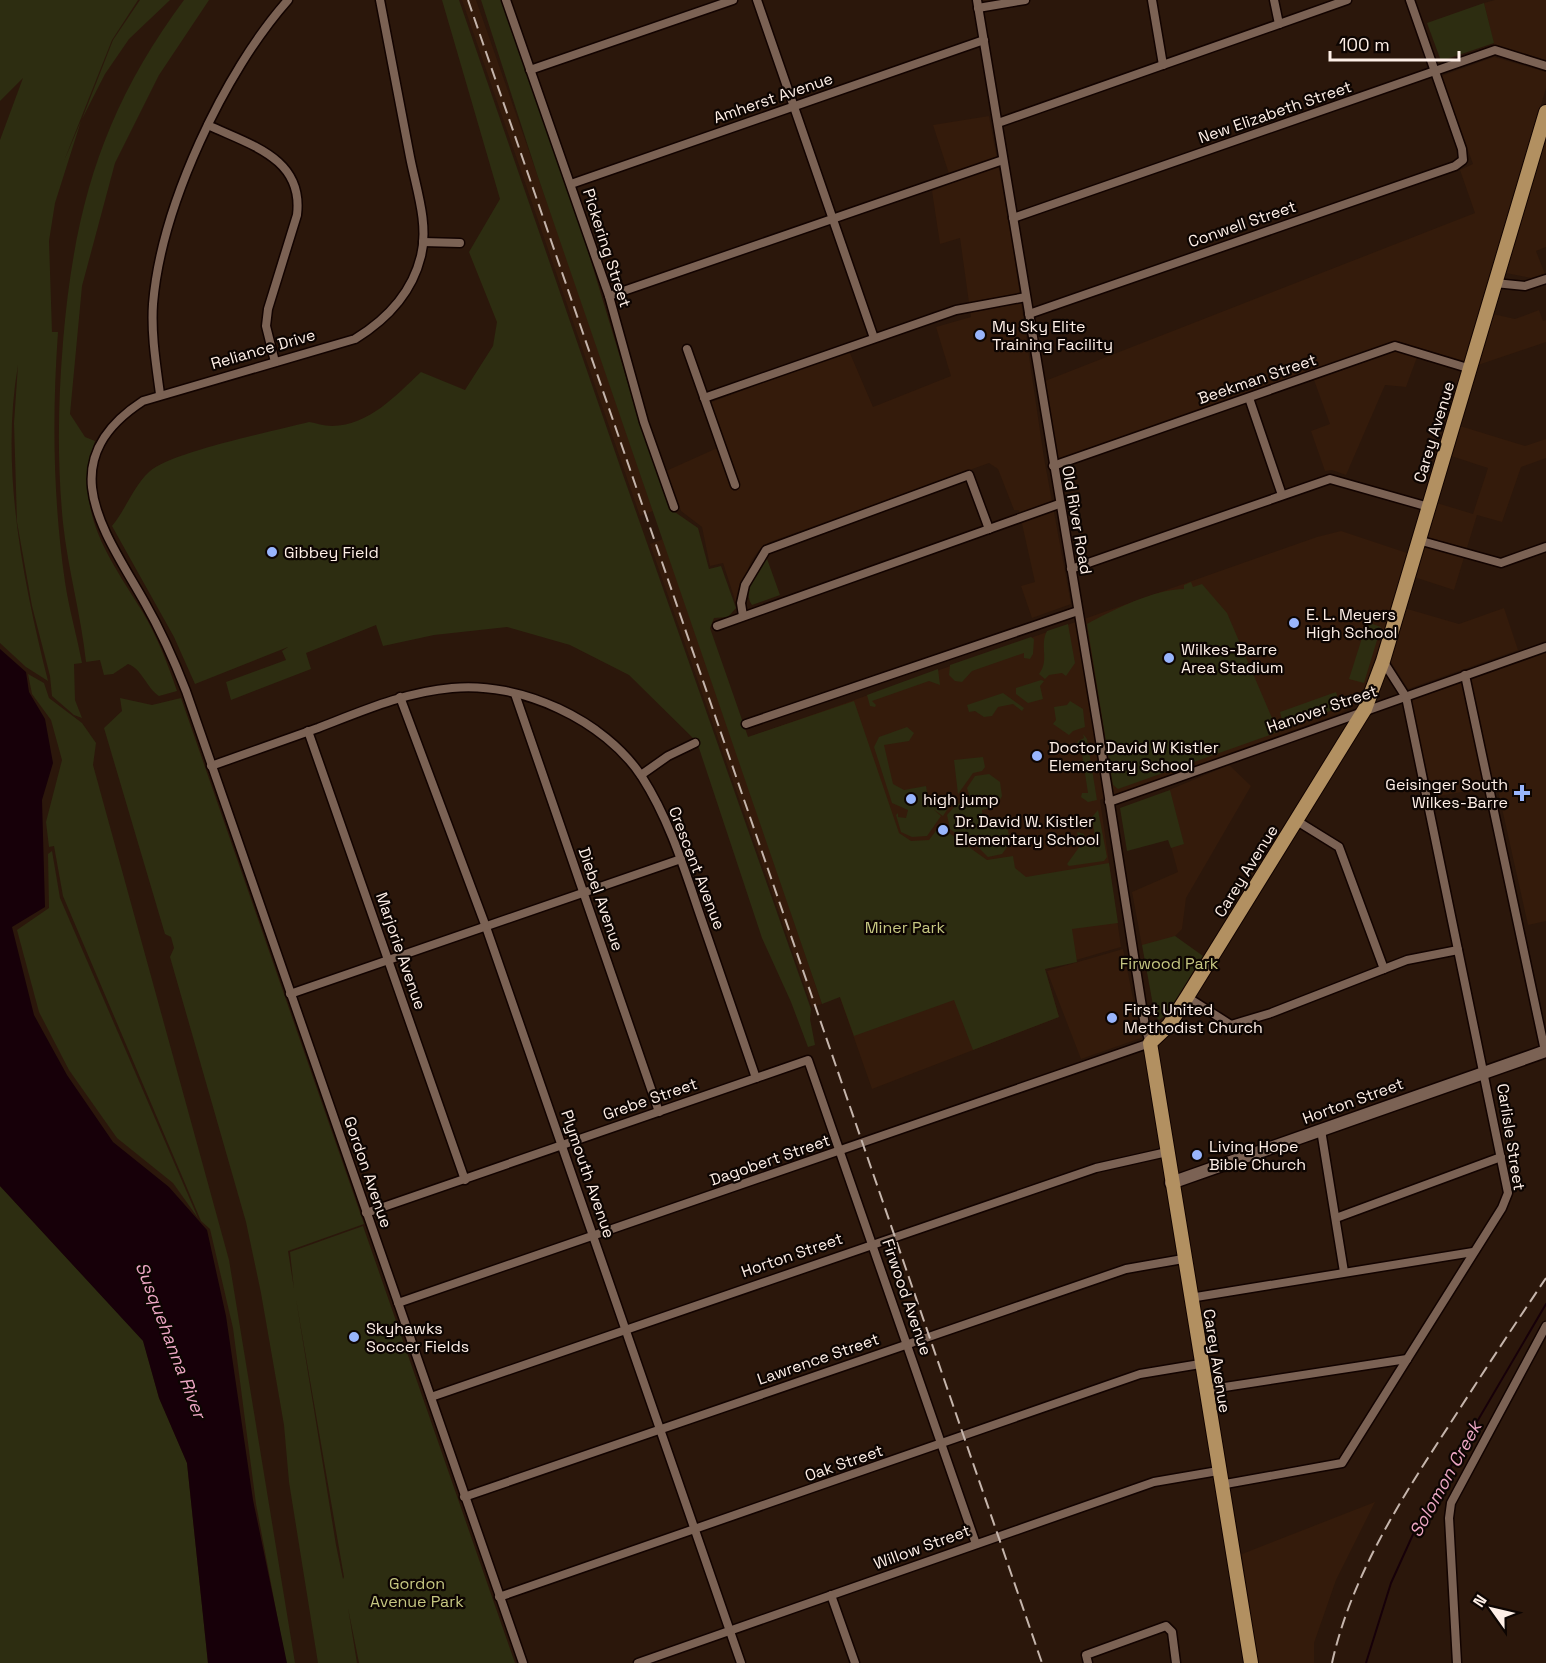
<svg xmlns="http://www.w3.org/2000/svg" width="1546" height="1663" font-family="'Space Grotesk',sans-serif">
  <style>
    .built { fill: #341b0b }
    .green { fill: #2d2d11; fill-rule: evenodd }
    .water { fill: #170009 }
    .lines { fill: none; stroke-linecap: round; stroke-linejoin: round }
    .stream { stroke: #170009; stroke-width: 2 }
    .minor-casing { stroke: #120300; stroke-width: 11 }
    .secondary-casing { stroke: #120300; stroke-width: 15 }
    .primary-casing { stroke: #120300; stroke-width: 16 }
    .minor { stroke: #7b6254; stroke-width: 8 }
    .secondary { stroke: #7b6254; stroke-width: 12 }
    .primary { stroke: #b29061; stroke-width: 14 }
    .rail { stroke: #c5b5ac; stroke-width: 2; stroke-dasharray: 12 6; stroke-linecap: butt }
    .poi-dot { fill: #98b5fd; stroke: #0d0502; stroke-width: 2 }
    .labels { text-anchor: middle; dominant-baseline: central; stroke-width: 4.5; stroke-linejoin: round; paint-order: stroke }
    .street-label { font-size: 16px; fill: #feefe7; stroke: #0d0502 }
    .poi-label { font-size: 16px; fill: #feefe7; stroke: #0d0502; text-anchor: start }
    .park-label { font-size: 16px; fill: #c6c782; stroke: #0d0502 }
    .water-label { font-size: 18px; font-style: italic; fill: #eca6c3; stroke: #0d0502 }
  </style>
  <rect width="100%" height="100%" fill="#2b170b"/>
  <g class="built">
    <path d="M462,0H476L575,282L653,511L640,516Z"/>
    <path d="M1495,0H1546V60L1494,45L1484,3Z"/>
    <path d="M1494,57L1546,72V88L1467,362L1397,341L1058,459L1045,381L1475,213L1460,170L1473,164L1441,76Z"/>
    <path d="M989,116L1011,234L1044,458L1071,604L1032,618L1021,586L1035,582L1019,510H1014L998,469L989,463L770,542L759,550L751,561L736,603L723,563L710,566L702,527L681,511L666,471L724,445L709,403L849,351L873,407L951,376L936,327L971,317L960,238L940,244L932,191L952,183L933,125Z"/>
    <path d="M1546,132V247L1536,251L1545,274L1531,278L1506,273Z"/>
    <path d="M1539,310L1543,321L1546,320V342L1478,365L1493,314L1515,319Z"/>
    <path d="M1397,350L1417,357L1406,387L1385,385L1346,475L1332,470L1325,471L1311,431L1330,424L1314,380Z"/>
    <path d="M1460,426L1525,446L1546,439V458L1521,467L1502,522L1477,515L1454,590L1414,577L1437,503L1473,514L1488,468L1451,456Z"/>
    <path d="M1341,531L1407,553L1386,627L1359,702L1341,713L1100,800L1121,947L1045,969L1059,1017L872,1089L749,737L1317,537Z"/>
    <path d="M663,539L745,777L822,1004L812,1007L650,544Z"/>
    <path d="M1404,608L1459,624L1504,608L1518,650L1408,689L1389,659Z"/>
    <path d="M1546,653V921L1528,925L1497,786L1433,797L1410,701Z"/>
    <path d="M1229,765L1251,786L1186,898L1182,929L1174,937L1142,946L1132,892L1178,872L1171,846L1169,790Z"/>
    <path d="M1123,949L1141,1038L1081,1059L1047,971Z"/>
    <path d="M1375,1502L1336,1580L1314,1643V1663H1256L1242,1554Z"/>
  </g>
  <g class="green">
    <path d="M0,0H138L112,40L64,161L81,121L55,203L49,241L52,332H58C52,417 53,498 65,582C69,609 77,636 82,663L74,664L75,700L82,718L74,715L52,696L50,676L32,606L17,522L14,423L18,365C0,468 23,581 48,681L26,667L0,643V140L23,78L0,101Z"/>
    <path d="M140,0H170L129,39L105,74L82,119L113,40Z"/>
    <path d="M184,0H209L159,75L115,163L82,286L70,414L85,437L95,441C73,511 107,554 142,611C157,636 168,664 177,691L159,696C146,687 142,669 128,664L113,674L104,675L100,660L86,662C81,615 68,570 63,523C57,462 58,403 63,342C74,208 103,109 184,0Z"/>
    <path d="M442,0H459L622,472L811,1009L810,1019L815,1045L808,1047L791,1002L762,938L697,742L629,675L570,645L507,627L434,635L383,646L376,625L306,653L311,669L231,700L226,682L286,660L282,651L288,647L195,684L174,637L112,526C126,509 133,487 149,472C170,452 275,431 309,422C316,423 324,426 332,426C370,425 395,396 421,372L465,390L493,346L497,322L469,252L500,199Z"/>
    <path d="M481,0H501L584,238L642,430L669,508L698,528L709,569L721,566L736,608L728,617L714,618L710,628L748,737L854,701L899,833L911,841L929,840L938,828H942L987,860L1013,856L1015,868L1026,877L1109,863L1118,923L1072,929L1077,962L1045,969L1059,1017L973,1050L954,1000L854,1036L840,997L822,1004L537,174Z"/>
    <path d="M1484,3L1494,43L1441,61L1427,23Z"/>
    <path d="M766,556L780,595L752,605C741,590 759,570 766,556Z"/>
    <path d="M1191,582L1193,587L1202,584L1227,613L1278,732L1118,789L1113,785L1087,624C1112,610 1155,589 1184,589V585Z"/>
    <path d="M1367,622L1381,627L1364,683L1349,679Z"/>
    <path d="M1068,624L1075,663L1066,676L1062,673L1049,675L1045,679L1039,674C1050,660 1039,646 1047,631Z"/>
    <path d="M1031,637L1034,639L1033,654L1030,659L1024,658V653L972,671L962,682L955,681L949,675L950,665Z"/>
    <path d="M938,669L940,685L929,681L872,701L876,705L875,707L870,706L867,695Z"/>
    <path d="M28,674L44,683L49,698L82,723L96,743L93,765L229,1260L295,1663H286L256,1504L233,1328L210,1229L201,1221L63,896L54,846L49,847L46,822L62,760L51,720L32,694Z"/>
    <path d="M1041,680L1044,681L1040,686L1043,699L1028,703L1016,694V688Z"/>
    <path d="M1336,692L1341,707L1287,727L1283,725L1280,712Z"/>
    <path d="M1003,693L1024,708L1022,711L1013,704L998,707L992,716L984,717L975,711L969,712L967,705Z"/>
    <path d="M120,698L152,705L181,698L364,1224L288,1251L294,1289L290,1252L363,1226L515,1663H359L348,1608L357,1663H318L289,1482L284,1425L261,1293L246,1222L170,957L174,948L171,937L165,934L104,728L122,711ZM296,1299L344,1577L343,1579L336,1545Z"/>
    <path d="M1070,701L1083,709L1085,727L1073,731L1069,735L1053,724L1056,720L1054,707L1067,705Z"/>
    <path d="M907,727L914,733L909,741L884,745L893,784L904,790L926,786L928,798L934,803L952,800L957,794L943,816L933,809L941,816L927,836L912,837L901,832L896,815L898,813V817L906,818L908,810L892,803L874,747L879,737Z"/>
    <path d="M1083,734L1087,739L1097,800L1088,802L1081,797L1082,793H1088L1082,754L1076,747L1078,741L1084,738Z"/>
    <path d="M983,757L985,767L982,771L973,773L958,794L954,760Z"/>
    <path d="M989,774L1000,782L1002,796L996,807L982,810L983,825L998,822L1008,830L1010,843L1002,854L988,857L978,847L977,835L961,837L950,829L947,815L957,804L971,801L967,788L975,776Z"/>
    <path d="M1170,790L1184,844L1171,848L1168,840L1127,851L1120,808Z"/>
    <path d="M1098,810L1107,857L1104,861L1069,866L1067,864L1080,846L1077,832L1084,834L1087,845L1096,844L1092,817Z"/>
    <path d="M52,851L60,898L198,1218L173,1183L117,1138L69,1070L39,1012L17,930L49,908L48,854Z"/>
    <path d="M1175,936L1203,956L1166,1015L1159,1020L1155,1016L1142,945Z"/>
    <path d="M0,1186L143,1340L159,1398L187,1463L208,1663H0Z"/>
  </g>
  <path class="water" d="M0,649L26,672L29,692L45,719L53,763L42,800L45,907L12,927L34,1015L67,1075L113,1142L169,1187L207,1230L226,1316L253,1500L287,1663H208L187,1463L159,1398L143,1341L0,1186Z"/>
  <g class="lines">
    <path class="stream" d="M1366,1663L1391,1583L1420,1519L1546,1304"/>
    <g class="minor-casing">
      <g id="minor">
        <path d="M380,0C390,52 400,105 410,157C416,188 429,224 421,256C412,293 386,320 355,339L143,401C49,462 105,532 145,603C161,631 174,660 186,691L523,1663"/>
        <path d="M506,0L609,296L644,422L674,507"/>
        <path d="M757,0L874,338"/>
        <path d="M1152,0L1163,65"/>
        <path d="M1274,0L1279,24"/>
        <path d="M978,8L1025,0"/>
        <path d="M530,70L733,0"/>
        <path d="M998,123L1347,0"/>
        <path d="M208,125C250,145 304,158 297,215L268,309L266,326L275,362"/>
        <path d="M571,184L984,40"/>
        <path d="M1013,218L1495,50L1546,66"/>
        <path d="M423,242L460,243"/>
        <path d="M1495,283L1525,286L1546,279"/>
        <path d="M609,296L1003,160"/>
        <path d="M1029,314L1455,166L1463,160L1462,149L1410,0"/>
        <path d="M687,349L735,485"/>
        <path d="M160,394C156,364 151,334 153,304C161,207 224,72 288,0"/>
        <path d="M704,398L956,310L1026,297"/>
        <path d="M1249,398L1282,495"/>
        <path d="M1053,466L1395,346L1471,369"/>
        <path d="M1418,540L1501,563L1546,547"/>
        <path d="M1071,569L1330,479L1429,507"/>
        <path d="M743,616L741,603L745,585L766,550L969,475L989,529"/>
        <path d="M717,626L1059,504"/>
        <path d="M1465,675L1545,1051"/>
        <path d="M515,694L659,1112"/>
        <path d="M400,697L486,927L741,1663"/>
        <path d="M746,724L1078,611"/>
        <path d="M308,731L465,1180"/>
        <path d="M211,766C247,753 282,741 318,728C362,711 405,692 452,688C520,681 605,720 642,777C669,819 684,868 700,915C719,969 737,1024 756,1078"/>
        <path d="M641,775L668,756L695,743"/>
        <path d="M1109,802L1546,647"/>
        <path d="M1297,821L1339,847L1384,969"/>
        <path d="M290,994L681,859"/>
        <path d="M1187,997L1231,1025L1271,1013L1407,960L1458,950"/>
        <path d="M1321,1130L1344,1272"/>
        <path d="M366,1213L808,1060L976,1544"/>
        <path d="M1336,1218L1501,1157"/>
        <path d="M1190,1298L1473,1252"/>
        <path d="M398,1303L1150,1043L1145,1026L1098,728L977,0"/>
        <path d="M1205,1390L1407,1359"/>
        <path d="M431,1397L1096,1168L1167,1152"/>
        <path d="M1220,1485L1342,1463L1502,1208L1508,1193L1406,697L1383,661"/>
        <path d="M464,1497L1126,1269L1183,1259"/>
        <path d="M831,1595L855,1663"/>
        <path d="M499,1597L1140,1374L1200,1364"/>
        <path d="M638,1663L1154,1482L1218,1471"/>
        <path d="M1088,1663L1086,1655L1166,1626L1172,1632L1176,1663"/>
        <path d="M1457,1663L1449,1518L1451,1503L1546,1326"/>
      </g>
    </g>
    <g class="secondary-casing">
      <path id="secondary" d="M1171,1183L1546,1051"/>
    </g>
    <g class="primary-casing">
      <path id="primary" d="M1251,1663L1150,1043L1169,1025L1187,997L1365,709L1383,661L1546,112"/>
    </g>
    <use href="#minor" class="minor"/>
    <use href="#secondary" class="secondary"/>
    <use href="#primary" class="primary"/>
    <g class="rail">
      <path d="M468,0L1042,1663"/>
      <path d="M1332,1663C1351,1577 1401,1499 1448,1427C1480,1377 1513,1327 1546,1278"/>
    </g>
  </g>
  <g class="poi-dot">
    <circle cx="980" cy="335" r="6"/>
    <circle cx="272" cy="552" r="6"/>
    <circle cx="1294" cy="623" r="6"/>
    <circle cx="1169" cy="658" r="6"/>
    <circle cx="1037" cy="756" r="6"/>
    <path d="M1519 784h6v6h6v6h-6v6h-6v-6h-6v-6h6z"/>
    <circle cx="911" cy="799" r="6"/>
    <circle cx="943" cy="830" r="6"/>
    <circle cx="1112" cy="1018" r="6"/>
    <circle cx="1197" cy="1155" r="6"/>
    <circle cx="354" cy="1337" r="6"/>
  </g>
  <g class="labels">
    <g class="street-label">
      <text transform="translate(773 98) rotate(-19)">Amherst Avenue</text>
      <text transform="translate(1275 112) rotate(-19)">New Elizabeth Street</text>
      <text transform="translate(1242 224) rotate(-19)">Conwell Street</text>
      <text transform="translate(607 248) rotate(72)">Pickering Street</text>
      <text transform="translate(263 349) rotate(-16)">Reliance Drive</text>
      <text transform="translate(1257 379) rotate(-19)">Beekman Street</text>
      <text transform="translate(1434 432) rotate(-73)">Carey Avenue</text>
      <text transform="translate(1077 520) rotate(80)">Old River Road</text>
      <text transform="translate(1322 709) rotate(-19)">Hanover Street</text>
      <text transform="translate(697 868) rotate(69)">Crescent Avenue</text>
      <text transform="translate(1246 871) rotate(-58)">Carey Avenue</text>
      <text transform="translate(601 899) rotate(71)">Diebel Avenue</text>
      <text transform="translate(401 951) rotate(71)">Marjorie Avenue</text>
      <text transform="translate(650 1099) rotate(-19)">Grebe Street</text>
      <text transform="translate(1353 1101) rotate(-20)">Horton Street</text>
      <text transform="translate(1511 1137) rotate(81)">Carlisle Street</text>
      <text transform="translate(770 1160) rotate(-19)">Dagobert Street</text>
      <text transform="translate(368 1172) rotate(71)">Gordon Avenue</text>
      <text transform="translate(588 1174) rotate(71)">Plymouth Avenue</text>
      <text transform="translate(792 1255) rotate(-19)">Horton Street</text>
      <text transform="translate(907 1297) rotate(71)">Firwood Avenue</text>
      <text transform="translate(818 1359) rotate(-19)">Lawrence Street</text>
      <text transform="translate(1217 1361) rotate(81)">Carey Avenue</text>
      <text transform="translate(844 1463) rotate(-19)">Oak Street</text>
      <text transform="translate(922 1547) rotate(-20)">Willow Street</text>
    </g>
    <g class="poi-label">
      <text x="992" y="326">My Sky Elite<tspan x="992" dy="18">Training Facility</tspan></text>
      <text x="284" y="552">Gibbey Field</text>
      <text x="1306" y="614">E. L. Meyers<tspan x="1306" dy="18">High School</tspan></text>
      <text x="1181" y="649">Wilkes-Barre<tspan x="1181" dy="18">Area Stadium</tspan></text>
      <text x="1049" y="747">Doctor David W Kistler<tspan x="1049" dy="18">Elementary School</tspan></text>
      <text x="1508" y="784" text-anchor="end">Geisinger South<tspan x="1508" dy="18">Wilkes-Barre</tspan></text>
      <text x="923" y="799">high jump</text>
      <text x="955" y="821">Dr. David W. Kistler<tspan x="955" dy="18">Elementary School</tspan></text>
      <text x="1124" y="1009">First United<tspan x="1124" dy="18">Methodist Church</tspan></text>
      <text x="1209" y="1146">Living Hope<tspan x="1209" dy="18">Bible Church</tspan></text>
      <text x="366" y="1328">Skyhawks<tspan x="366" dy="18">Soccer Fields</tspan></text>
    </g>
    <g class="park-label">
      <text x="905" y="927">Miner Park</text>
      <text x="1169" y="963">Firwood Park</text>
      <text x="417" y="1583">Gordon<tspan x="417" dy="18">Avenue Park</tspan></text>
    </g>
    <g class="water-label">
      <text transform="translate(171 1340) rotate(69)">Susquehanna River</text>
      <text transform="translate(1445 1479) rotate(-61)">Solomon Creek</text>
    </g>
  </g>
  <g transform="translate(1492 1609) rotate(304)" stroke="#0d0502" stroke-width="4.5" paint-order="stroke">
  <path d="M0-4.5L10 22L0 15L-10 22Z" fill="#feefe7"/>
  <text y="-9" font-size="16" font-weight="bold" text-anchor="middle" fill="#feefe7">N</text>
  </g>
  <path d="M1330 51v9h129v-9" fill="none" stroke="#feefe7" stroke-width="3"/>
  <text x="1339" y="51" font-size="18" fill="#feefe7" stroke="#0d0502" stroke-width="4.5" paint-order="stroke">100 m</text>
</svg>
